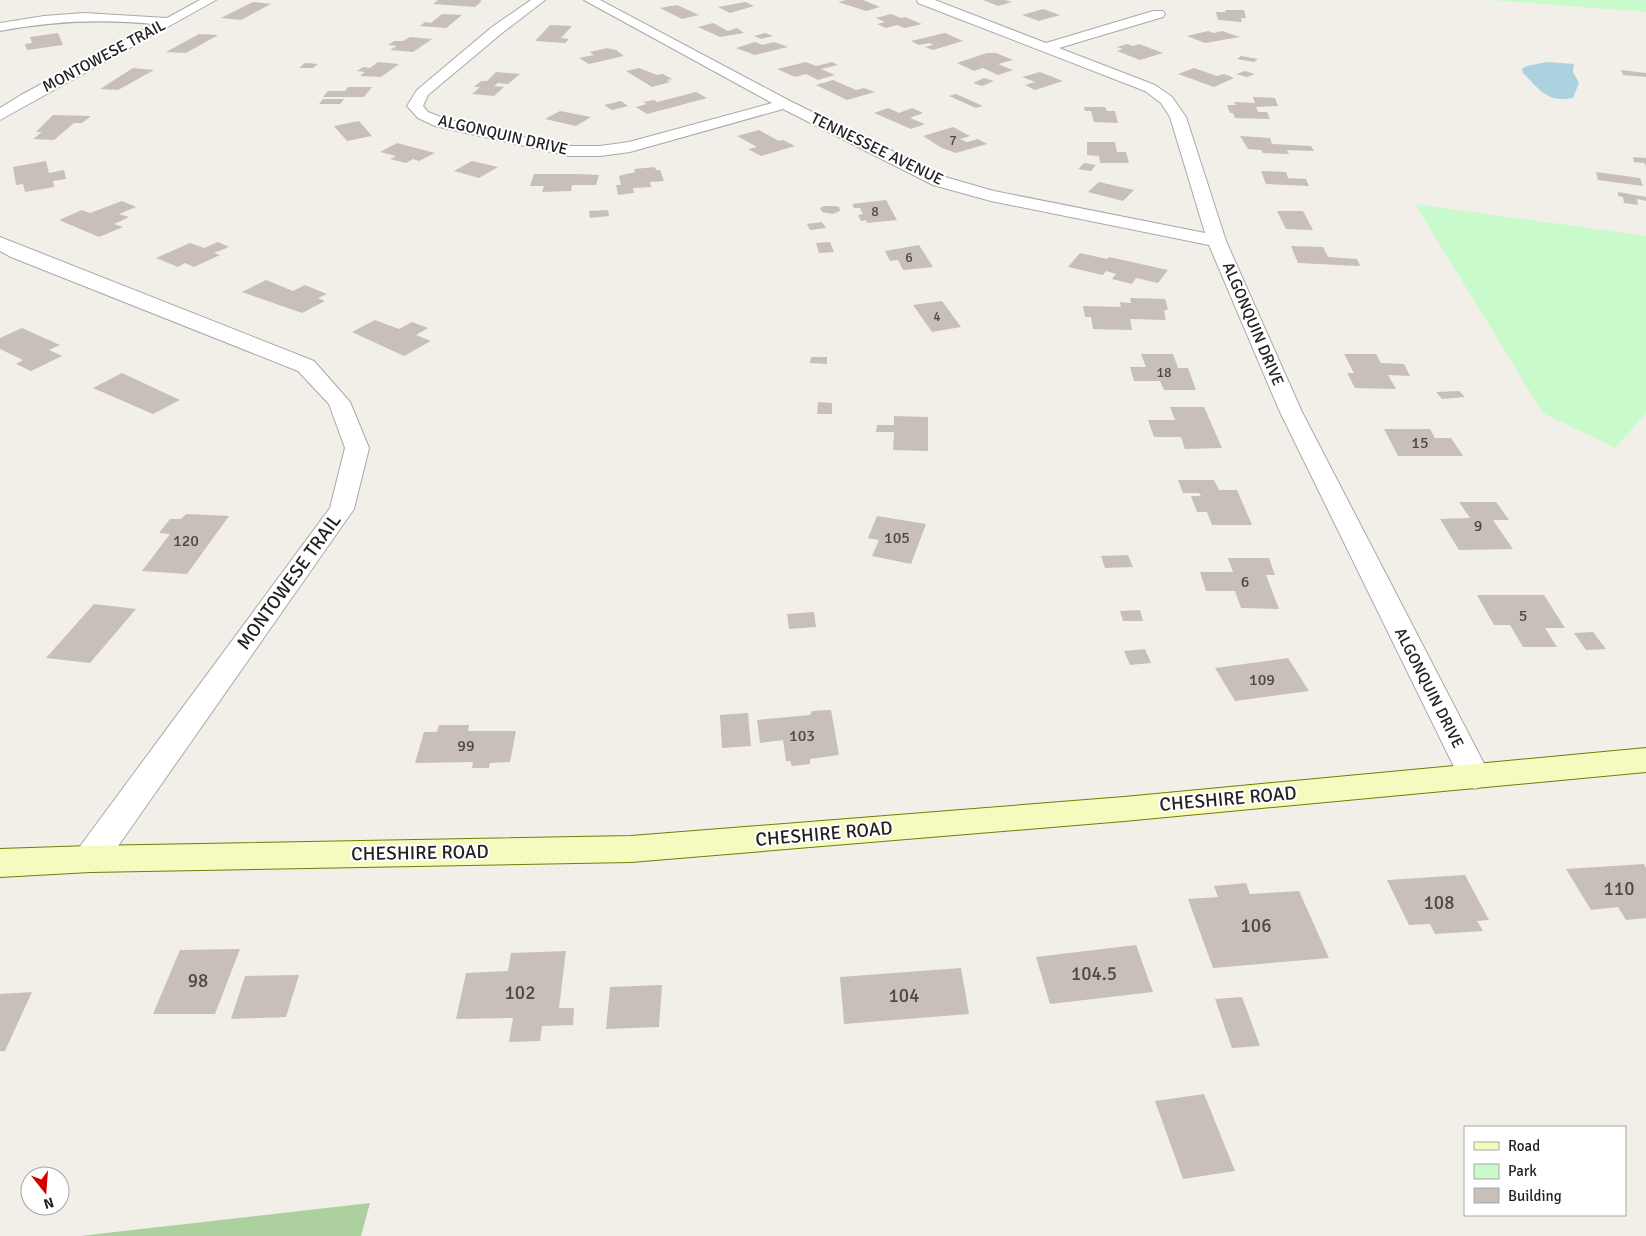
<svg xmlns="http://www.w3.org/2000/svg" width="1646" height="1236" font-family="Signika,sans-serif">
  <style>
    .forest { fill: #add19e }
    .park { fill: #c8facc }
    .water { fill: #aad3df }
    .building { fill: #c7bfb8 }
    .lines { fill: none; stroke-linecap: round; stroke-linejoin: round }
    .street-casing { stroke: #a9a9a9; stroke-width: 2 }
    .secondary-casing { stroke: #707d05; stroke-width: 2 }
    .street { fill: #fff; fill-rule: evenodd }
    .secondary { fill: #f7fabf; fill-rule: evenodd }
    .labels { text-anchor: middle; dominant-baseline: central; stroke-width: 4; stroke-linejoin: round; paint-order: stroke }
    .far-number-label { font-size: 14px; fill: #4b4948 }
    .far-street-label { font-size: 16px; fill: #222; stroke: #fff }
    .number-label { font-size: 16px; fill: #4b4948 }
    .street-label { font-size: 19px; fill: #222; stroke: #fff }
    .near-number-label { font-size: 19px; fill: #4b4948 }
  </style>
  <rect width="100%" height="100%" fill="#f2efe9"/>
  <path class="forest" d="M370,1203L361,1236H80Z"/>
  <g class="park">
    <path d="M1492,0H1646V12Z"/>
    <path d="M1415,204L1646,236V413L1615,448L1543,413Z"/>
  </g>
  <path class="water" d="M1547,62L1574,64L1573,72L1579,83L1573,98C1547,103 1540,90 1523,73L1522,69L1527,66Z"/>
  <g class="building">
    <path d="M438,0H481L480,1H482L475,7L433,4Z"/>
    <path d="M846,0H863L880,7L866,11L838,2Z"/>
    <path d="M983,0H1005L1012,2L998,6Z"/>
    <path d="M253,2L271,4L241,20L221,18Z"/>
    <path d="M745,2L754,6L730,13L718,7Z"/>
    <path d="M677,5L699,15L682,19L660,8Z"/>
    <path d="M1043,9L1060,15L1039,21L1022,15Z"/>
    <path d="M1225,10H1244L1246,18H1241L1242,22L1218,20L1216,12H1226Z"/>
    <path d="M442,14L462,15L446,28L420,26L425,22L431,23Z"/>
    <path d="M891,14L901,18L905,17L922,24L905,28L897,25L886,28L877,24L885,22L876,18Z"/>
    <path d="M713,23L728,31L737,28L744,33L720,37L698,27Z"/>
    <path d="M550,25L572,26L561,38L569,39L565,43L535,41Z"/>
    <path d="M1208,31L1214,33L1222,31L1240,37L1205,43L1187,36Z"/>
    <path d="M58,33L63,45L27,50L25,44L32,43L30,37Z"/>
    <path d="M765,33L773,36L761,39L754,36Z"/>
    <path d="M945,33L963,41L933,50L925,47L933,45L930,43L919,45L911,41Z"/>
    <path d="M199,34L218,35L186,53L166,52Z"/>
    <path d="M410,37L432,39L413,52L390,50L397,46L388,45L394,41H403Z"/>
    <path d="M755,42L762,45L774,42L788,47L755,55L736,48Z"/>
    <path d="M1127,44L1133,46L1139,44L1163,53L1140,60L1117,51L1123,49L1117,47Z"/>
    <path d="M607,48L616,50L624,56L589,64L579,58L594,55L590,52Z"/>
    <path d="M987,53H996L1013,60L998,64L1013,70L998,75L983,68L974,71L957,63Z"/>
    <path d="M1241,56L1258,59L1254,62L1237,59Z"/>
    <path d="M378,62L399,64L381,77L360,76L365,72L357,71L363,67L370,68Z"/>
    <path d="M806,62L816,66L832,62L838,65L821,69L835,75L818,80L806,74L795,77L777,69Z"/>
    <path d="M305,63L318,64L313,68H299Z"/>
    <path d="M133,68L154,70L118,90L100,89Z"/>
    <path d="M639,68L657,75L663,74L672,79L667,80L670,82L652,87L626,71Z"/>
    <path d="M1194,68L1217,76L1224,74L1234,78L1214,87L1178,74Z"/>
    <path d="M1621,70L1646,73V77L1623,75Z"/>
    <path d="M1245,71L1255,74L1247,77L1236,74Z"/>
    <path d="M496,72L520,74L508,84L498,83L494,86L504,87L494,96L472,94L480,87H474L481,81H487Z"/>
    <path d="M1040,72L1063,81L1035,90L1025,85L1035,82L1022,77Z"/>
    <path d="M984,78L994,81L982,86L973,83Z"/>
    <path d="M833,80L856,90L864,88L875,92L847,100L816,85Z"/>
    <path d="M348,87H372L364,97H323L328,91H345Z"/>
    <path d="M696,92L707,98L647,114L636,107L647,104L643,102L654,100L657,102Z"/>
    <path d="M956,94L983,106L976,108L949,96Z"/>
    <path d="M1253,97L1275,98L1278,106L1256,107L1258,112H1267L1270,119L1235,118L1233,113H1230L1227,105H1236L1234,102L1255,103Z"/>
    <path d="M323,99H344L340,104H319Z"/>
    <path d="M621,101L628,106L612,110L604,105Z"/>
    <path d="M1084,107H1105L1107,111H1115L1118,123L1094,122L1091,111H1085Z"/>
    <path d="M888,108L899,113L912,108L923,113L910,118L925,124L911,129L874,113Z"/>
    <path d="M560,111L591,117L576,126L545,119Z"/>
    <path d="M53,115L91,116L82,123H74L54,140L33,139L42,132H36Z"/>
    <path d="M359,121L372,136L347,141L334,126Z"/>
    <path d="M953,127L970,136L960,139L967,142L978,139L987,144L956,153L942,148L923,136Z"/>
    <path d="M759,130L779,141L783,140L795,146L761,156L748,149L757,147L737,136Z"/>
    <path d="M1240,136L1270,138L1272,144L1311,146L1314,151L1287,150L1289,154L1263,153L1261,150L1248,149Z"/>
    <path d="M1087,142H1115L1117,152H1126L1129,163H1100L1099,156L1087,155Z"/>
    <path d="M397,143L435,153L419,161L413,159L406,163L390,159L396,156L380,152Z"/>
    <path d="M1633,157L1646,158V166L1644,163L1634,162Z"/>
    <path d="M46,161L49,173L64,170L66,179L53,181L54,187L25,192L23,184L16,185L13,167Z"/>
    <path d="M472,161L498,167L479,178L454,171Z"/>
    <path d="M1084,163L1096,165L1091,171L1078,169Z"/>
    <path d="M655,167L656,170H660L664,181L650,182L651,187L633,188L634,193L618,195L616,185H621L619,176L635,172L634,169Z"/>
    <path d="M1261,171L1286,172L1288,178L1306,179L1309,186L1266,184Z"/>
    <path d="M1596,172L1640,178L1643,186L1598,180Z"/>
    <path d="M534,174H576L599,175L596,185H572L571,191L542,192L544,186H530Z"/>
    <path d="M1099,182L1134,190L1123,201L1088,192Z"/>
    <path d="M1618,192L1646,197V201L1637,199L1638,205L1624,203L1623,197L1618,196Z"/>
    <path d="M886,200L897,220L867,223L866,220L861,221L858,215L863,214L860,208H854L852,204Z"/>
    <path d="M122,201L136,207L119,214L129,217L114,224L123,227L99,237L59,220L82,210L90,213Z"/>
    <path d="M824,206H835L839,207L840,211L833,214L822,212L820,208Z"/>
    <path d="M608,210L609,216L590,218L589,211Z"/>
    <path d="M1277,211H1303L1313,230L1286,229Z"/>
    <path d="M822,222L826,228L810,230L807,224Z"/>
    <path d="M218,242L229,247L214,253L220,255L194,267L185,263L178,267L156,258L190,243L204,248Z"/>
    <path d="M830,242L834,252L819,253L816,243Z"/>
    <path d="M919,245L933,267L903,270L898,260L890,261L885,251Z"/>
    <path d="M1291,246L1323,247L1328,257L1357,259L1360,266L1298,263Z"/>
    <path d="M1080,253L1107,259L1109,257L1168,270L1158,283L1136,278L1132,284L1112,279L1116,274L1106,271L1103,275L1068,267Z"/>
    <path d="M266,280L293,291L305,285L327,294L318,298L325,301L302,313L242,292Z"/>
    <path d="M1130,298L1165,299L1168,309L1164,311L1166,320L1130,319L1132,330L1093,329L1091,317H1085L1083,306L1121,307L1120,302L1131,303Z"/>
    <path d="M942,301L961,327L932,332L913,305Z"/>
    <path d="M375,320L399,329L412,322L428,328L416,335L431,341L404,356L352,332Z"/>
    <path d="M22,328L60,345L49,350L62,356L31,371L16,364L23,360L0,349V338Z"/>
    <path d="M1141,354H1173L1178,368H1188L1196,390H1164L1160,381H1134L1130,367H1146Z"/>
    <path d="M1344,354H1376L1381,363L1404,364L1410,376L1388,375L1396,389L1355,388L1347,373H1354Z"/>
    <path d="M811,357H827V364L810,363Z"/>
    <path d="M122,373L180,400L153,414L93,388Z"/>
    <path d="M1459,391L1465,397L1442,399L1436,392Z"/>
    <path d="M818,402L832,403V414H817Z"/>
    <path d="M1170,407H1204L1222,448L1185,449L1181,437H1154L1148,420H1175Z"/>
    <path d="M894,416L928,417V451L893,450L894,432H876L877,425H894Z"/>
    <path d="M1384,429H1430L1435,438H1451L1463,456H1398Z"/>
    <path d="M1178,480H1214L1219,490H1237L1252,525H1212L1207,512H1197L1191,496H1201L1199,493H1183Z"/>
    <path d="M1459,502H1496L1509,520H1493L1513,549L1459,550L1440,519L1470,518Z"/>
    <path d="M186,514L229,516L187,574L142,571L170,534L159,533L170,519H181Z"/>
    <path d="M877,516L926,524L911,564L872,556L879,540L868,538Z"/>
    <path d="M1128,555L1133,567L1105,568L1101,556Z"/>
    <path d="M1228,558H1269L1275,575H1266L1279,609L1241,608L1235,591H1206L1200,572H1233Z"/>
    <path d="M1477,595H1544L1565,628H1545L1557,647H1523L1510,625H1494Z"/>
    <path d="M94,604L136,609L90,663L46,658Z"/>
    <path d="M1140,610L1143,621H1123L1120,611Z"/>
    <path d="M814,612L816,627L789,629L787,614Z"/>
    <path d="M1593,632L1606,649L1586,650L1574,633Z"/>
    <path d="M1145,649L1151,663L1130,665L1124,651Z"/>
    <path d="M1288,658L1309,691L1235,701L1215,668Z"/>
    <path d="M831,710L839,755L810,759V764L792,766L790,761H786L783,740L760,743L757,720L810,715L812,711Z"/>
    <path d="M748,713L751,746L722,748L720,715Z"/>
    <path d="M439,725H469L468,731H516L510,762L490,763L489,768H472L473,762L415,763L424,732H437Z"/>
    <path d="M1644,864L1646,868V918L1626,920L1618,907L1591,910L1566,869Z"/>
    <path d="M1465,875L1489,920L1477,921L1483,931L1435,934L1430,924L1409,925L1387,880Z"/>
    <path d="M1246,883L1250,894L1299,891L1329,958L1213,968L1188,899L1218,897L1214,886Z"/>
    <path d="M1136,945L1153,992L1050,1004L1036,957Z"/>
    <path d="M240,949L215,1014H153L180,950Z"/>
    <path d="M566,951L559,1008H574L573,1025L542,1026L540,1041L509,1042L513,1018L456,1019L466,973L508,971L511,953Z"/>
    <path d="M961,968L969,1014L844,1024L840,977Z"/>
    <path d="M299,975L286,1017L231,1019L245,976Z"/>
    <path d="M662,985L659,1027L606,1029L610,987Z"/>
    <path d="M32,992L5,1051H0V994Z"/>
    <path d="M1242,997L1260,1046L1232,1048L1215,999Z"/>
    <path d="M1204,1094L1235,1171L1183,1179L1155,1101Z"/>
  </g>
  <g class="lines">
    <g class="street-casing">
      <g id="street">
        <path d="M200,0H216L0,120V108L21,95L154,24C102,19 52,21 0,31V23L44,16L84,13L167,18Z"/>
        <path d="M531,0H545L502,33L428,95L423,106L428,112L446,119L540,141L569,146H600L629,142L772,103L584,0H600L790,101L945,177L994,191L1205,233L1170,117L1161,103L1145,91L918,3L917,0H935L1046,43L1153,11H1163L1165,14L1163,17L1059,48L1155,85L1172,97L1186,117L1226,241L1302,412L1491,777L1486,785L1475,789L1464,785L1459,777L1280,412L1209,245L991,201L933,185L783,109L630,152L600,156H569L435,126L418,118L407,106L417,90L492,27Z"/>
        <path d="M0,237L314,361L350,402L369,448L354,509L102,869L90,872L78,869L73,859L78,849L330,508L345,448L329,404L298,371L11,257L0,251Z"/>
      </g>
    </g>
    <g class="secondary-casing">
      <path id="secondary" d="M1646,748V772L1124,821L631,862L90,872L0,877V849L90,846L631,836L1124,797Z"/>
    </g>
    <use href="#street" class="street"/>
    <use href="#secondary" class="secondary"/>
  </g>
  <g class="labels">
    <g class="far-number-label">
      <text x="953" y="140">7</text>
      <text x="875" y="211">8</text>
      <text x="909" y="257">6</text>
      <text x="937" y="316">4</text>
      <text x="1164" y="372">18</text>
    </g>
    <g class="far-street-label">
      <text transform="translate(104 56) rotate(-28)">MONTOWESE TRAIL</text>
      <text transform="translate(503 135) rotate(13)">ALGONQUIN DRIVE</text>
      <text transform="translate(877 149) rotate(26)">TENNESSEE AVENUE</text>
      <text transform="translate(1253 324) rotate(67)">ALGONQUIN DRIVE</text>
      <text transform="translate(1429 688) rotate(63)">ALGONQUIN DRIVE</text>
    </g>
    <g class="number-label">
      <text x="1420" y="443">15</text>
      <text x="1478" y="526">9</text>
      <text x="897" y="538">105</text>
      <text x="186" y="541">120</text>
      <text x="1245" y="582">6</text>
      <text x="1523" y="616">5</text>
      <text x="1262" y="680">109</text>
      <text x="802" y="736">103</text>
      <text x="466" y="746">99</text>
    </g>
    <g class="street-label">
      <text transform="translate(289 582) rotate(-54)">MONTOWESE TRAIL</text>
      <text transform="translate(1228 799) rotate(-5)">CHESHIRE ROAD</text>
      <text transform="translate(824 834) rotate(-5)">CHESHIRE ROAD</text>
      <text transform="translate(420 853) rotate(-1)">CHESHIRE ROAD</text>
    </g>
    <g class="near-number-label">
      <text x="1619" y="889">110</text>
      <text x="1439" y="903">108</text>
      <text x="1256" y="926">106</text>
      <text x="1094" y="974">104.5</text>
      <text x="198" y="981">98</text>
      <text x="520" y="993">102</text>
      <text x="904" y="996">104</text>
    </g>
  </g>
  <rect x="1464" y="1126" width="162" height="90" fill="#ffffff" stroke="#a7a7a7"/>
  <rect x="1474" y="1142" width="25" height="8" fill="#f7fabf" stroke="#a7a7a7"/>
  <text x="1508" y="1151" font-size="15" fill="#222222">Road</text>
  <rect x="1474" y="1164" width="25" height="15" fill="#c8facc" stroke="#a7a7a7"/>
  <text x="1508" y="1176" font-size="15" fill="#222222">Park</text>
  <rect x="1474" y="1188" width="25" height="15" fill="#c7bfb8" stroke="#a7a7a7"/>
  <text x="1508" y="1201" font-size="15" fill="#222222">Building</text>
  <g transform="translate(45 1191) rotate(163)"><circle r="24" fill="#ffffff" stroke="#a7a7a7"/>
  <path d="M0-4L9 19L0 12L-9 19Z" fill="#d40000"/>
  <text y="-8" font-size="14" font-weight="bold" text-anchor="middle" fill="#222222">N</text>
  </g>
</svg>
